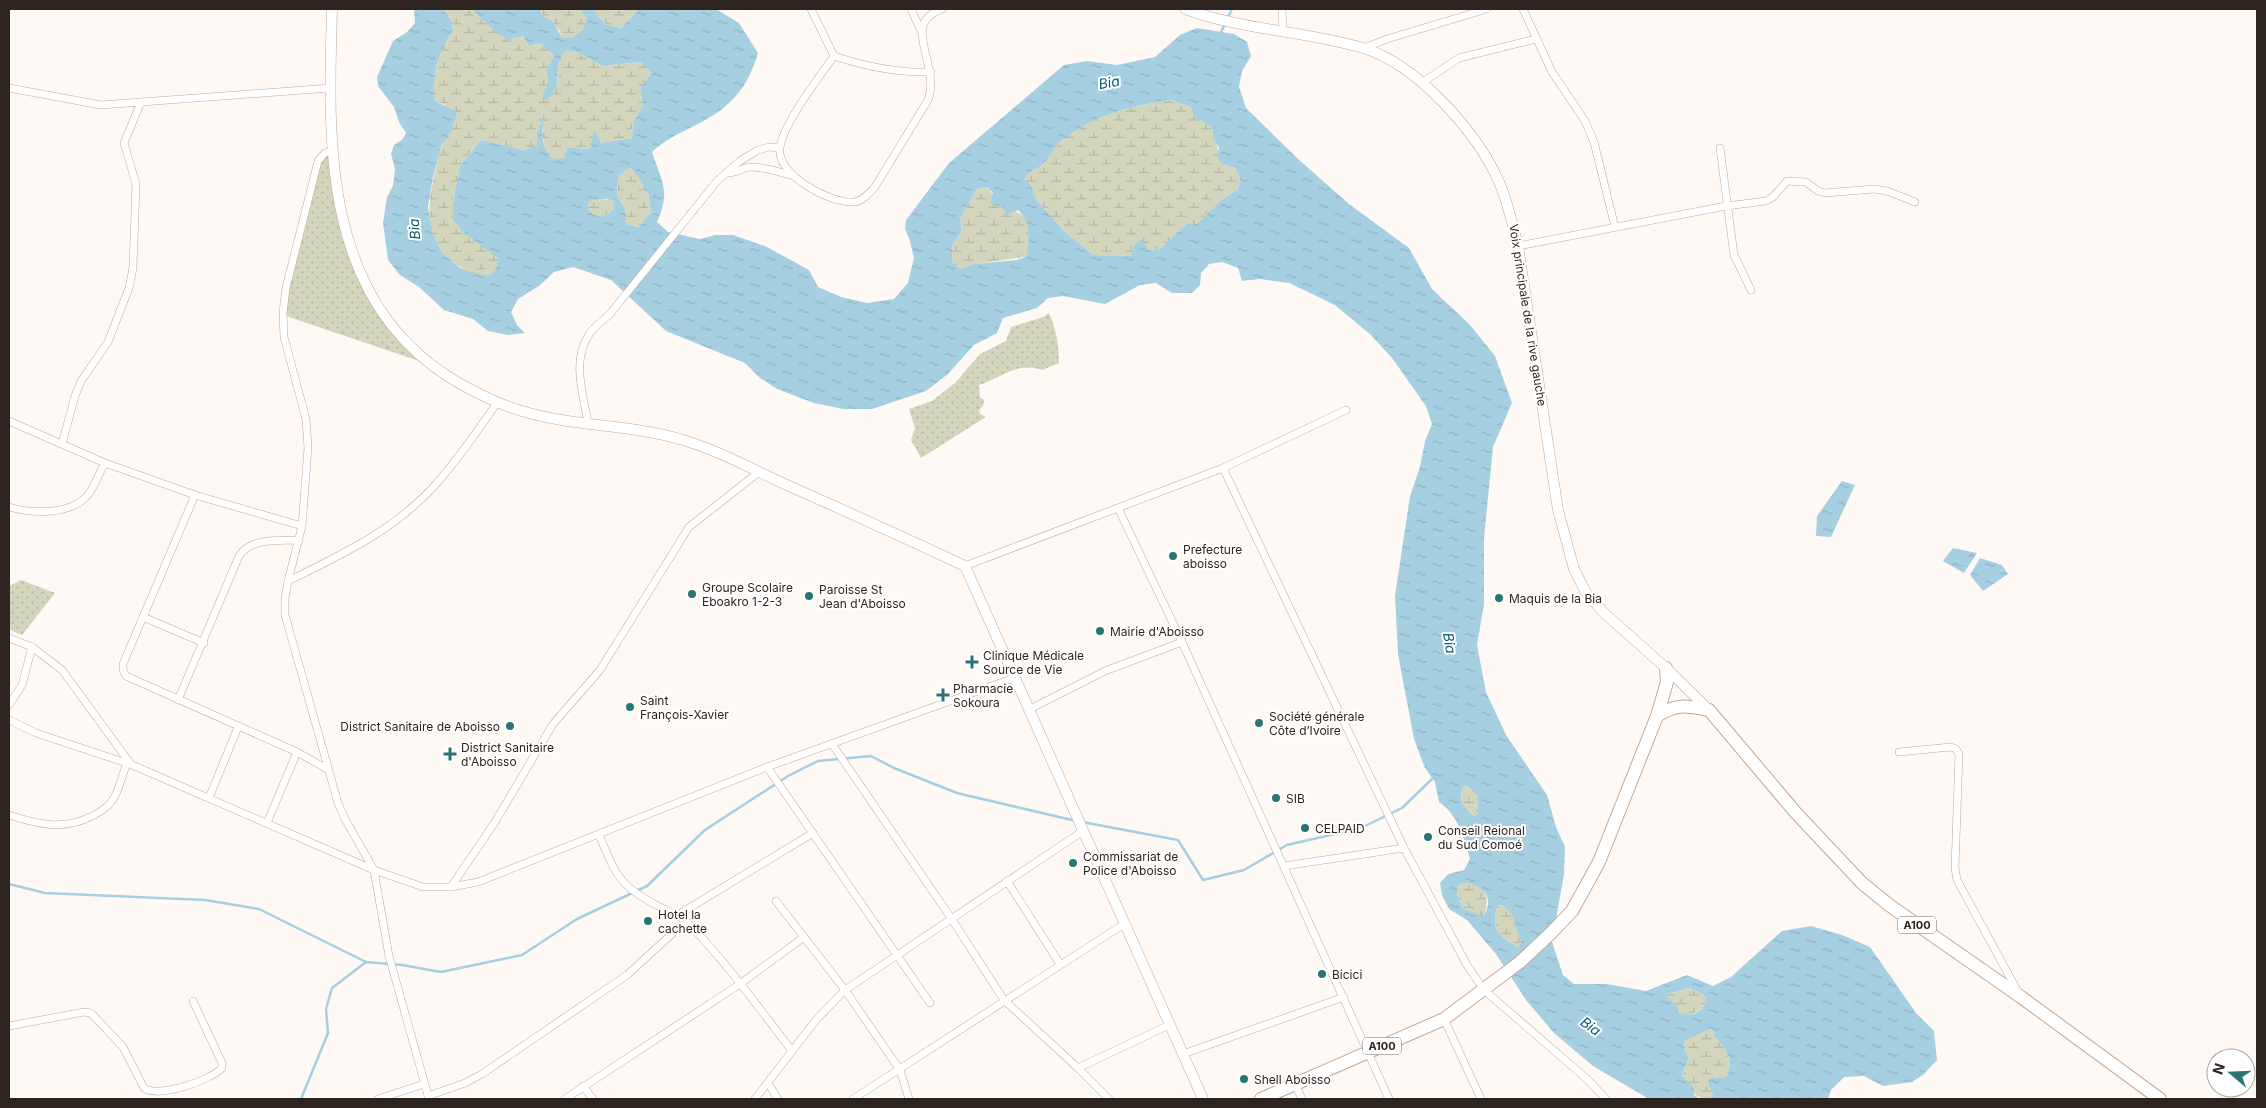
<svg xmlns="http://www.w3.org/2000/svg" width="2266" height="1108" font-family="Inter,sans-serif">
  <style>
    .wetland { fill: url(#wetland-marsh) }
    .park { fill: url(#park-dots) }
    .water { fill: url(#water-ripples); fill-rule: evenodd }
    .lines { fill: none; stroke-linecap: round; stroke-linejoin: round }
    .stream { stroke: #a6cfe1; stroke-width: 2.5 }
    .street-casing { stroke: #c1a99b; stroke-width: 8 }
    .secondary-casing { stroke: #c1a99b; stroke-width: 11 }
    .highway-casing { stroke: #c1a99b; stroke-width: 14 }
    .street { stroke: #fff; stroke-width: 7 }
    .secondary { stroke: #fff; stroke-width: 10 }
    .highway { stroke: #fff; stroke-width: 12 }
    .poi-dot { fill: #2a7476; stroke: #fff; stroke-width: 2 }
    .labels { text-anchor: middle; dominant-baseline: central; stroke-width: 4; stroke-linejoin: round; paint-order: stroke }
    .shield { fill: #fff; stroke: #6d6662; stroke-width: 1 }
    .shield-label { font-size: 11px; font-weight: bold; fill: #2e241f }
    .street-label { font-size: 12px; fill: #2e241f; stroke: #fff }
    .poi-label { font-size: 12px; fill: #2e241f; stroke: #fff; text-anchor: start }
    .water-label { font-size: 14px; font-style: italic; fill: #0a5b73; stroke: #fff }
  </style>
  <defs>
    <pattern id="wetland-marsh" width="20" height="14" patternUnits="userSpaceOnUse" patternTransform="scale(1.25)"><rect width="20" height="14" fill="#d3d6bc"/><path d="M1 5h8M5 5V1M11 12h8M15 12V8" fill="none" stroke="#b5b8a1"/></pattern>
    <pattern id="park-dots" width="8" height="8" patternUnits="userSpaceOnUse" patternTransform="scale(1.25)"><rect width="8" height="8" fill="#d3d6bc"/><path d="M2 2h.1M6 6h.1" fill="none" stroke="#b5b8a1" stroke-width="1.8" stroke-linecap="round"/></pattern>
    <pattern id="water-ripples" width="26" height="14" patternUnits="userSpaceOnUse" patternTransform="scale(1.25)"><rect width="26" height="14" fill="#a6cfe1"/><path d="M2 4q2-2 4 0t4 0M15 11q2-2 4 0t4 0" fill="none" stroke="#8fb2c1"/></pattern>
  </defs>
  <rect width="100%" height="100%" fill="#fff9f6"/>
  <g class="wetland">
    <path d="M443,9H472L487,25L523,36L529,46L540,43L554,56L546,71L548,82L542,96L557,86L558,65L563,52L575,51L602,66L641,62L651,73L640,88L643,105L633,122L632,138L601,143L595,131L589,149L567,147L565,159H553C540,143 543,136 543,118L537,132V146L524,150L481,140L460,165L453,202L486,248L499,259C498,262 497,268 496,270C485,285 450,263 442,253C422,228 430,192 437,164C438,158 439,150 442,145C444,141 448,137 451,133L445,105L434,100C433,69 437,57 453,31L452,21Z"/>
    <path d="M541,9H580L588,18C585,32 576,39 562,37L559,30L540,14Z"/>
    <path d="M596,9H639L621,28L607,25L596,14Z"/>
    <path d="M1171,100L1191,107L1194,117L1212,127C1214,141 1220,152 1223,165L1235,168L1240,178L1238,189L1221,200L1197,224L1187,225L1160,249L1147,250L1131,256L1093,255L1063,230L1035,198L1031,185L1023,180C1027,171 1034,171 1041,166C1050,159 1054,146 1063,140C1096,114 1131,106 1171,100Z"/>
    <path d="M631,168L643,184V189L648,193L651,212L639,227L626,224L622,202L617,197C618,183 616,172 631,168Z"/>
    <path d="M987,187L1002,207C1035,214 1031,229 1026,257L974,264L959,269L952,261V246L962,231L960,219L977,189Z"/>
    <path d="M591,199L614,200V209C605,218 601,218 590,212L588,203Z"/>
    <path d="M1466,785L1478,796V813L1475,816C1464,809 1459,801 1462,788Z"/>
    <path d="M1462,883C1487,882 1491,898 1483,918L1463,908L1457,893L1458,887Z"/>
    <path d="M1502,905L1513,914L1521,943L1517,947C1496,933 1492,931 1497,906Z"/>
    <path d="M1689,988L1704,995L1707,1000C1696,1022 1670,1018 1668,994Z"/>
    <path d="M1711,1029L1714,1033V1037C1726,1048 1734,1059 1727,1076L1720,1078L1712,1077L1713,1095L1711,1099C1694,1099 1690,1090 1682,1077L1689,1057L1685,1051L1684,1041Z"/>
  </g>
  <g class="park">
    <path d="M330,154L358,277L425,363L286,316V288L322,156Z"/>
    <path d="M1049,313C1056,329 1059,345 1059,363L1042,370C1018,361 1001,378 979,385L980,397L984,400L983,406L979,410L980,414L986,417L921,458L911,440L915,428L909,409L932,401L955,383L980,354L1006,341L1011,327L1043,317Z"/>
    <path d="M21,580L55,593L22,635L9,629V586Z"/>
  </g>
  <g class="water">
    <path d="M414,9H443L452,21L453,31C437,57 433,69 434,100L457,112L451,133L441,146L433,178L428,207L432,233L442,253L460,268L478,274L489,275L495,271L499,259L464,233L453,220V202L460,165L481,140L524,150L537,146V132L544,115C542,134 540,144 553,159L565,158L567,147L589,149L595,130L601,143L632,138L633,122L643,105L640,88L651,73L641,62L602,66L575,51L564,52L558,65L557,86L548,100L542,96L548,82L546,71L554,56L540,43L529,46L523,36L507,40L487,25L472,9H541L540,14L553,22L562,37C576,39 585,32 587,18L580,9H596V14L607,25L621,28L639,9H716L739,23L758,53C747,90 729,109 694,126C678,134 665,140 652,152C662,183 671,190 657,222L668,232L700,239L715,235H733L765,246L809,270L818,287L841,297L867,303L894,299L908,283L914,258L910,241L905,229L906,220L949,163L1064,65L1087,61L1117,65L1155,57L1180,35L1197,28L1234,34L1247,42L1251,56L1242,71L1239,87L1246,108L1298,159L1349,204L1409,248L1432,289L1470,325L1495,356L1512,403L1493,447L1484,538V604L1477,645L1486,692L1506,735L1547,795L1556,827L1565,847L1564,874L1552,942L1563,975L1574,984H1607L1646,991L1687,975L1713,986L1731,977L1782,931L1811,926L1842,935L1870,947L1916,1013L1934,1031L1937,1060L1923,1075L1912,1082L1883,1086L1864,1076L1844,1077L1831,1090L1828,1099H1711L1713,1095L1708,1082L1712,1077L1720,1078L1727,1076C1734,1059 1726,1048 1714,1037V1033L1711,1029L1684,1041L1685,1051L1689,1057L1682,1076L1694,1088V1095L1700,1099H1649L1593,1066L1554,1033L1526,1000L1496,954L1467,920L1449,909L1442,895L1440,883L1448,874L1464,870L1470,859C1464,837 1458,815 1439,802L1435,782L1425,768L1414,739L1398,654L1395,596L1410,496L1420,467L1425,441L1432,424L1426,406L1392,358L1371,335L1335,305L1289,283L1260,279L1242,281L1238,268L1222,262L1209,264L1201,273L1200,285L1192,293H1172L1156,283L1140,285L1105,304L1063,296L1048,298L1037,308L1003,318L997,333L974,345L948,374L926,391L872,409H843L814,403L777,389L760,378L745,363L666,331L611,280L573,267L554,272L539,286L518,299L511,312L517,325L525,333L508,335L488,331L473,319L444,310L419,287L400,275L388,260L383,223L387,197L393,186L395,169L391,154L394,145L402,140L406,133L399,122L394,107L378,86L377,77L393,41L407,32L415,23ZM1171,100L1191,107L1194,117L1212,127L1214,140L1219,148L1217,157L1223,165L1235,168L1240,178L1238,189L1221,200L1197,224H1187L1160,249L1148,250L1142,239L1133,247L1131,256L1093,255L1063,230L1035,198L1031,185L1024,180C1028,171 1034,171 1041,166C1050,159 1054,146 1063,140C1096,114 1131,106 1171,100ZM631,168L643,184V189L648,193L651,212L639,227L626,224C626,213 625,205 617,196C618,183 616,172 631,168ZM987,187L993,193L990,204L1002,207L1007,215L1018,210C1032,224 1029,239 1026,257L1016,260L974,264L959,269L952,261V246L962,231L960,219L977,189ZM607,199L614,201V209C605,218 601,218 590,212L588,203L591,200ZM1466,785L1478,796V813L1475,816C1464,809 1459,801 1462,788ZM1462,883C1475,882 1490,891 1488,905C1487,909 1485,914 1483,917L1463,908L1457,893L1458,887ZM1502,905L1512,914L1521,943L1517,947C1496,933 1492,931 1497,906ZM1689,988L1704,995L1707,1000C1700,1014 1692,1017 1678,1012L1676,1004L1669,1000L1668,994Z"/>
    <path d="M1842,481L1855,485L1831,537L1816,536L1817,516Z"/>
    <path d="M1953,548L1977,553L1964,573L1943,561Z"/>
    <path d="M1980,558L2002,565L2008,574L1983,591L1970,575Z"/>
  </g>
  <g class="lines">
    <g class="stream">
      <path d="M1227,19L1232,9"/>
      <path d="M1220,34L1225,24"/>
      <path d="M1082,822L1178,840L1203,880L1244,870L1287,845L1361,828L1402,808L1433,778"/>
      <path d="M9,884L45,893L205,900L259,909L366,962L402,965L441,972L522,955L577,919L647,886L705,830L788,776L818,761L871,756L894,768L957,793L1076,821"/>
      <path d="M301,1099L328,1033L326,1009L332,988L366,962"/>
    </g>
    <g class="street-casing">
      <g id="street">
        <path d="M811,9L834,56C820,76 782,125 780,148C776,175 831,204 854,202C863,201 869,193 875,187L928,100C938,75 916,40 924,23C928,15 935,12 942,9"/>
        <path d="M911,9L921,31"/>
        <path d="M1282,9L1283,31"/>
        <path d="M1523,9L1552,72L1585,121L1594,142L1615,227"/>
        <path d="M1364,48L1387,39L1487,9"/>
        <path d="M834,56C864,66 899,73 931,72"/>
        <path d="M1423,82L1459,58L1536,39"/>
        <path d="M9,88L101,105L330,88"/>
        <path d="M1720,148L1734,255L1751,290"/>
        <path d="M333,151L325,153L318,161L286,288L283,313L284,337L306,419L308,448L302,526L288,581L285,598V615L338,803L345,819L374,870L389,956L429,1099"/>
        <path d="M726,173C735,173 738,171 745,168C755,164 783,173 794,176"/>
        <path d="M1518,246L1726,206L1766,201L1773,197L1787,181L1806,182L1818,191L1825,193L1874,189L1887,191L1915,202"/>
        <path d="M9,421L105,463L195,495L302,526"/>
        <path d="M588,423C583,393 571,360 590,333C595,326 603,320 610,314L717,181L740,161L758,150L769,147L779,148"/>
        <path d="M62,444L75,396L81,381L108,342L129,288L133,268L136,184L124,143L141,102"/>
        <path d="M1223,468L1404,848L1467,965L1484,990L1587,1079L1606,1099"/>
        <path d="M195,495L123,664V670L126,676L297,752L327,769"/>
        <path d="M9,507C32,514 71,515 88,495C95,486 99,473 105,463"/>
        <path d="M1118,508L1182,642L1389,1099"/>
        <path d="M965,566L1223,468L1346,410"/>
        <path d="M288,581C341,555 395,530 435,485C458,460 477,431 497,403"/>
        <path d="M143,617L204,643"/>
        <path d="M9,638L32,647L62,670L130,763"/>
        <path d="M178,700L239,556C252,537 278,541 299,540"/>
        <path d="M9,705L22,685L32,647"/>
        <path d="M1028,710L1105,671L1182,642"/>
        <path d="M9,720L36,733L130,764L374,870L423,887H451L478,882L767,767L1014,678"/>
        <path d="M832,744L951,918L1004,1000L1078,1068L1109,1099"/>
        <path d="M1899,752L1951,747L1956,749L1959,754L1955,868L1957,880L2018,992"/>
        <path d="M767,767L930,1003"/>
        <path d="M209,798L238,727"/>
        <path d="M9,815C37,824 64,831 92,816C102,811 110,806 115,796C120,786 123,773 127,763"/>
        <path d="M267,823L297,752"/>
        <path d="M599,835C617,876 617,884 658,906C667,911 681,915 688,923C726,962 759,1008 792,1051"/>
        <path d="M1284,866L1404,848"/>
        <path d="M1007,881L1060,964"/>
        <path d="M451,887L495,822L553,724L600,670L689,527L759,472"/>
        <path d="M776,901L845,990L900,1070L909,1099"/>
        <path d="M676,916L813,833"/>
        <path d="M1444,1019L1481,1099"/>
        <path d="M9,1026L84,1012L91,1013L123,1047L144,1088C158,1098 210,1081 222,1068V1063L193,1001"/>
        <path d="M1183,1054L1344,997"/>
        <path d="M1078,1068L1169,1025"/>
        <path d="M768,1083L778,1099"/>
        <path d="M1295,1084L1302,1099"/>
        <path d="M583,1086L593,1099"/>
        <path d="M428,1096L465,1083L482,1074L627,975L686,921"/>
        <path d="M378,1099L424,1084"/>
        <path d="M565,1099L740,984L804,937"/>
        <path d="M755,1099L816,1020L845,990L1083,831"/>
        <path d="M853,1099L1124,924"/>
      </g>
    </g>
    <g class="secondary-casing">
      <g id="secondary">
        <path d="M332,9C328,144 322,298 452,379C474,392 497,404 522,411C574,427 631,424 683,440C720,451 754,470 789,486C848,512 907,539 965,566L1203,1099"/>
        <path d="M1185,9C1242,30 1305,31 1363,48C1417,64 1478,133 1500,184C1508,204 1513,225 1518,246L1558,510L1574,569L1585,591L1603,612L1666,668L1709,710"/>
      </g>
    </g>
    <g class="highway-casing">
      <g id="highway">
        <path d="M1657,716L1667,682L1666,668"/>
        <path d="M1261,1099L1444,1019L1520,962L1551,933L1572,911L1599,862L1657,716C1676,703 1688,706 1709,710L1796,813L1862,883L1889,905L2021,997L2160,1099"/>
      </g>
    </g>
    <use href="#street" class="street"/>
    <use href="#secondary" class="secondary"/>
    <use href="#highway" class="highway"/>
  </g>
  <g class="poi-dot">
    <circle cx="1173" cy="556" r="5"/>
    <circle cx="692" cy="594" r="5"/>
    <circle cx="809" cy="596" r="5"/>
    <circle cx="1499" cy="598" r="5"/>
    <circle cx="1100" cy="631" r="5"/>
    <path d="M969.5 654.5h5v5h5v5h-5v5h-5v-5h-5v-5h5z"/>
    <path d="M940.5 687.5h5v5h5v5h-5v5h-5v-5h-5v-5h5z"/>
    <circle cx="630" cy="707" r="5"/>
    <circle cx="1259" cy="723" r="5"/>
    <circle cx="510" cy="726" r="5"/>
    <path d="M447.5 746.5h5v5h5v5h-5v5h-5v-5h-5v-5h5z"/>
    <circle cx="1276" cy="798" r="5"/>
    <circle cx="1305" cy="828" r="5"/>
    <circle cx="1428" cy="837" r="5"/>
    <circle cx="1073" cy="863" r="5"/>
    <circle cx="648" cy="921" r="5"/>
    <circle cx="1322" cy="974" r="5"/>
    <circle cx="1244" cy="1079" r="5"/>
  </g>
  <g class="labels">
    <g class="shield">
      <rect x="1898" y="916.5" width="38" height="17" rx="4"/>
      <rect x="1363" y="1037.5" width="38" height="17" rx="4"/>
    </g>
    <g class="shield-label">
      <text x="1917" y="925">A100</text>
      <text x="1382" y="1046">A100</text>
    </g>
    <g class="street-label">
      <text transform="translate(1528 315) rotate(81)">Voix principale de la rive gauche</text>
    </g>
    <g class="poi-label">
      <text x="1183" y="549">Prefecture<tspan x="1183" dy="14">aboisso</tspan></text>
      <text x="702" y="587">Groupe Scolaire<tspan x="702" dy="14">Eboakro 1-2-3</tspan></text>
      <text x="819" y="589">Paroisse St<tspan x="819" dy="14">Jean d'Aboisso</tspan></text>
      <text x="1509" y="598">Maquis de la Bia</text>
      <text x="1110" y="631">Mairie d'Aboisso</text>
      <text x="983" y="655">Clinique Médicale<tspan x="983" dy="14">Source de Vie</tspan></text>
      <text x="953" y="688">Pharmacie<tspan x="953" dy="14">Sokoura</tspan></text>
      <text x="640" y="700">Saint<tspan x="640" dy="14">François-Xavier</tspan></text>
      <text x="1269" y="716">Société générale<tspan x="1269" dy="14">Côte d’Ivoire</tspan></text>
      <text x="500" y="726" text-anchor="end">District Sanitaire de Aboisso</text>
      <text x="461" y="747">District Sanitaire<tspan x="461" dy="14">d'Aboisso</tspan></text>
      <text x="1286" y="798">SIB</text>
      <text x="1315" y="828">CELPAID</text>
      <text x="1438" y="830">Conseil Reional<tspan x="1438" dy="14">du Sud Comoé</tspan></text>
      <text x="1083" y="856">Commissariat de<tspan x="1083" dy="14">Police d'Aboisso</tspan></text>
      <text x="658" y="914">Hotel la<tspan x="658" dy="14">cachette</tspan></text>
      <text x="1332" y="974">Bicici</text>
      <text x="1254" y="1079">Shell Aboisso</text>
    </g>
    <g class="water-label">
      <text transform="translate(1109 82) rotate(-10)">Bia</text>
      <text transform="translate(414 229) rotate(-94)">Bia</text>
      <text transform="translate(1450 643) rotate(81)">Bia</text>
      <text transform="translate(1591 1026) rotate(36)">Bia</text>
    </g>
  </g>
  <rect width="2266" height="1108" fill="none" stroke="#2e241f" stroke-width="20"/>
  <g transform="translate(2231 1073) rotate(289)"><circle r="24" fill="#ffffff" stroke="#aba7a5"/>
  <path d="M0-4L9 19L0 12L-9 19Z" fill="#2a7476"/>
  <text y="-8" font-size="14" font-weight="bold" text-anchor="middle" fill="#2e241f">N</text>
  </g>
</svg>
